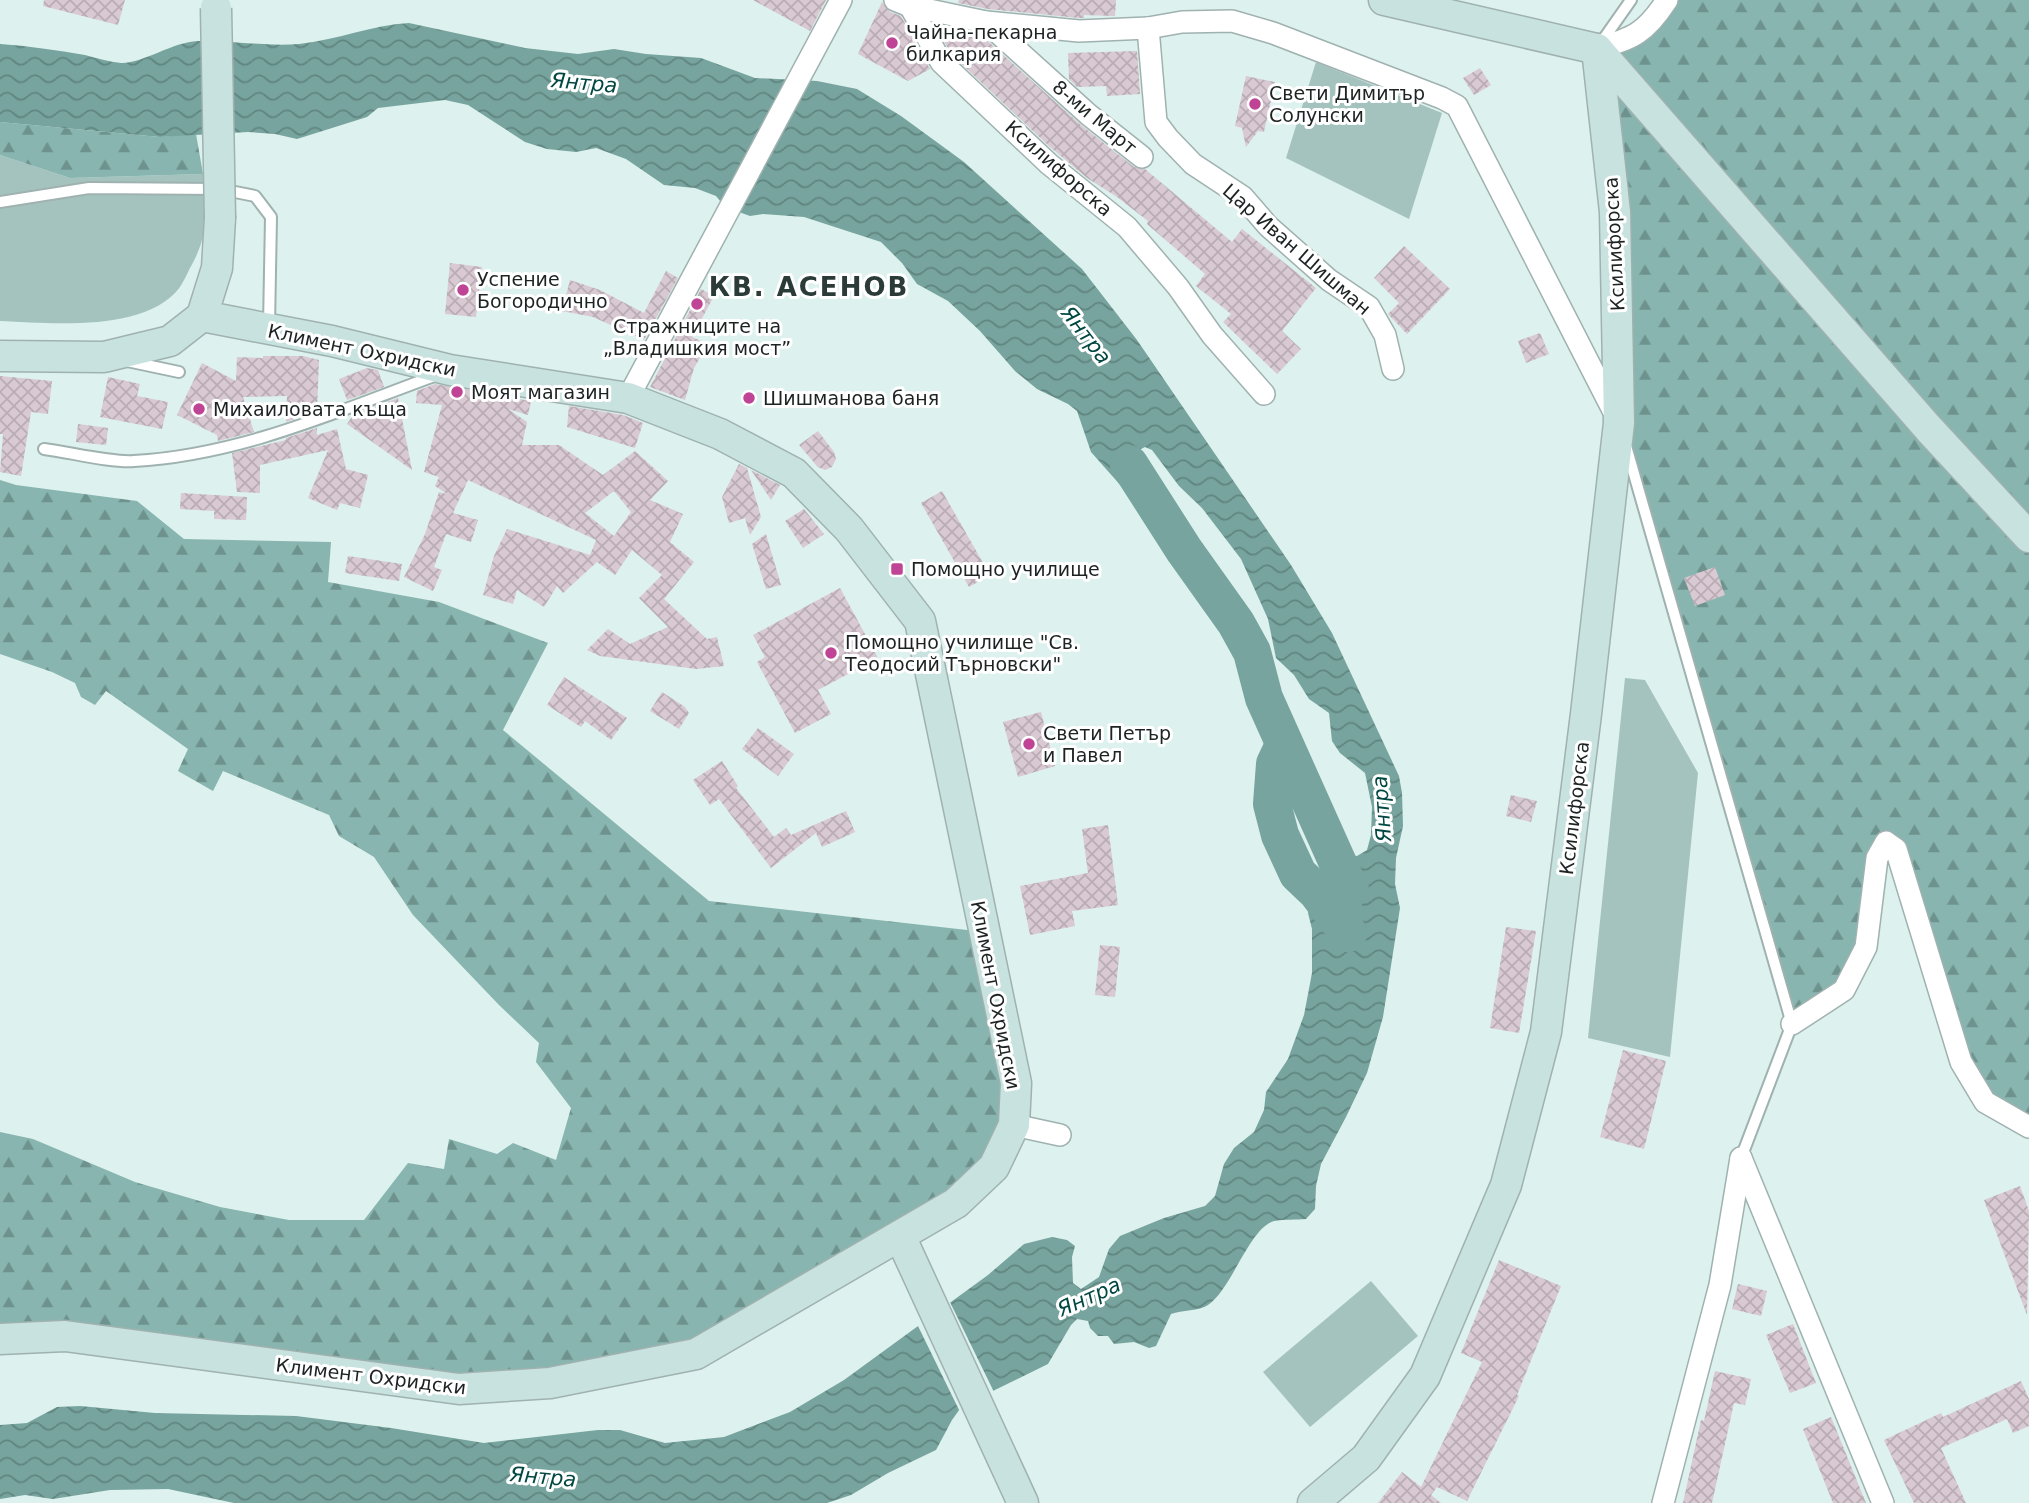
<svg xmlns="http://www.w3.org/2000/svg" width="2029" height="1503" font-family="'DejaVu Sans',sans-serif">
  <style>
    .green { fill: #a5c3be }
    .forest { fill: url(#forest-firs) }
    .water { fill: url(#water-waves) }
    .pier { fill: #ddf1ee }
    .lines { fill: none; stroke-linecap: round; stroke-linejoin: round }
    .river { stroke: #77a49e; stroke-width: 38 }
    .building { fill: url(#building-cross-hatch); fill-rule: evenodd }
    .lane-casing { stroke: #9fb2b0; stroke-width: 14 }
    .street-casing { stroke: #9fb2b0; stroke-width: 24 }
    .secondary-casing { stroke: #9fb2b0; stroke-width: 33 }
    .lane { stroke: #fff; stroke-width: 10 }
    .street { stroke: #fff; stroke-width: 21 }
    .secondary { stroke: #c8e2df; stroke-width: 30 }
    .secondary-bridge-casing { stroke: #9fb2b0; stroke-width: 33; stroke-linecap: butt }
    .secondary-bridge { stroke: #c8e2df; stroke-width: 30 }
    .poi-dot { fill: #bf4495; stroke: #fff; stroke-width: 2.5 }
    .labels { text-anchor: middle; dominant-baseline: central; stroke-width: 6; stroke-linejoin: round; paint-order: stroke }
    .poi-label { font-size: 19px; fill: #1c2322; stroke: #fff; text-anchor: start }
    .street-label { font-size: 19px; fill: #1c2322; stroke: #fff }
    .water-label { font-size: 21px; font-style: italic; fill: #014842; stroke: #fff }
    .district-label { font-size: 26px; font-weight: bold; letter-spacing: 2px; fill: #2a3b38; stroke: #fff }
  </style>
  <defs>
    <pattern id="forest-firs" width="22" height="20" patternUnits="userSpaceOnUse" patternTransform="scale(1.75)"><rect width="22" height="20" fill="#88b5af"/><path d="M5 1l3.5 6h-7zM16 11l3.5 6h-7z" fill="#6e938e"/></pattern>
    <pattern id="water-waves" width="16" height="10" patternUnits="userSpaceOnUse" patternTransform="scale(1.75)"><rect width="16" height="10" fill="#77a49e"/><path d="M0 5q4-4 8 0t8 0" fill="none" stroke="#618580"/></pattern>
    <pattern id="building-cross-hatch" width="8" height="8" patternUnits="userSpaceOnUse" patternTransform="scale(1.75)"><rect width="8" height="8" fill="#d9c9d2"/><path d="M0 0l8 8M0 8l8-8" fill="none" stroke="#baacb4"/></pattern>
  </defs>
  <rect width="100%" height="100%" fill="#ddf1ee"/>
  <g class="green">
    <path d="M1316,62L1442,113L1409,219L1286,158Z"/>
    <path d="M0,155L70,178L203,174C208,210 209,235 190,268C187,274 184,281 180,287C146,333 51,323 0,321Z"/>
    <path d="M1625,678L1645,680L1698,773L1670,1057L1588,1038Z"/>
    <path d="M1371,1281L1418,1336L1310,1427L1263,1372Z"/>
  </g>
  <g class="forest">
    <path d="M1667,0H2029V1127L1985,1102L1886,843L1844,990L1792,1024L1619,423L1597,49Z"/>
    <path d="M0,122L160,137L196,134L203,174L70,178L0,155Z"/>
    <path d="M0,480L16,485L137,501L184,539L331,542L328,582L439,602L548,643L503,730L709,901L985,932L1016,1083L994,1167L696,1354L550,1383L0,1339V1132L33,1139L135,1182L220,1207L289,1220H364L408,1163L444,1169L449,1139L497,1154L513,1143L556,1160L571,1108L536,1062L539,1043L499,1005L413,915L374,857L339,836L329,815L223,771L213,791L178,771L188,749L106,691L95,705L81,697L75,683L52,672L0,654Z"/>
  </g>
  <path class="water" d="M409,23L525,48L578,54L614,49L646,54L701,58L755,78L817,81L857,89L901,116L964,162L1082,269L1137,340L1291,565L1332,633L1399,776L1402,793L1403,826L1396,858L1395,884L1400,908L1383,1017L1367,1073L1346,1117L1321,1164L1316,1186L1315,1209L1306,1219C1296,1220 1284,1219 1274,1221C1249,1228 1232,1289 1208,1305C1199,1311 1182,1310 1171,1314L1156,1346L1149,1348L1134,1342L1114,1344L1108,1336H1098L1090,1328L1088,1321L1077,1319L1071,1325L1048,1364L962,1406L952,1420L936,1450L888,1473L851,1495L827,1503H234L168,1489L110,1490L53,1499L25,1495L0,1499V1425L27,1423L57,1407L80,1406L155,1413L296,1416L391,1428L484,1443L598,1430H620L665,1443L724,1437L790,1412L844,1380L988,1275L1024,1244L1052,1237L1067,1240L1075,1246L1072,1257L1073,1283L1081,1289L1099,1277L1109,1249L1120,1236L1164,1218L1205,1206L1215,1196L1224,1164L1234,1148L1254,1132L1264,1110L1266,1092L1288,1059L1304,1015L1312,973V929L1308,913L1313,898L1322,885L1328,867L1325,849L1327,841H1333L1345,854L1357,856L1367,850L1371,835L1372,807L1365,773L1340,753L1332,741L1329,713L1309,699L1294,675L1276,658L1268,619L1241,559L1202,508L1179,486L1152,450L1145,447L1139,450L1136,457L1142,470L1157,487L1163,504L1152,510L1142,497L1132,489L1122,487L1091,452L1077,411L1068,404L1037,389L1015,371L980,331L948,301L917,284L902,263L881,242L804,217L763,214L750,216L725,207L716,196L695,188L664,185L626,159L596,148L576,152L547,149L525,142L468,105L445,100L378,108L367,117L297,139L275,134L248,132L160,137L0,122V44C28,46 57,50 85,55C97,58 109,62 121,63C142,64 172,42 198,41C232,40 266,47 299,44C337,40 372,25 409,23Z"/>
  <path class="pier" d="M949,1300L995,1394L965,1409L961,1414L917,1324Z"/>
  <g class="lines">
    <g class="river">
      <path d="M1129,464L1184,550L1236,623L1252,652L1264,698L1350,890"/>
      <path d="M1284,745L1275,764L1272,804L1280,835L1298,874L1317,892L1348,933"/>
    </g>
  </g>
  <g class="building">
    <path d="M44,0H125L118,25L43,6Z"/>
    <path d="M753,0H826L810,31Z"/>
    <path d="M959,0H1116L1115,16L1084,15V18H1079L988,9L958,3Z"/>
    <path d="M882,2L890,12L901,16L930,69L908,81L858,54Z"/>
    <path d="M935,25L980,34L1081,125L1134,167L1145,169L1232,242L1242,229L1316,288L1282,331L1301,349L1277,374L1223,322L1231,314L1196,286L1205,274L1147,224L1148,221L1117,197L1087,178L1049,146L951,54Z"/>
    <path d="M1137,51L1140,94L1107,96L1106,86L1077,87L1069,79L1068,53Z"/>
    <path d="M1480,68L1491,85L1474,95L1463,78Z"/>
    <path d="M1246,76L1275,82L1264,132L1258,131L1246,147L1242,128L1235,126Z"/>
    <path d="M1404,246L1450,289L1407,334L1388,314L1399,303L1374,278Z"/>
    <path d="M450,263L482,267L476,317L445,314Z"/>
    <path d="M666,271L678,278L644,340L593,317L562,311L570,280L600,290L644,313Z"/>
    <path d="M701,289L714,296L692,337L708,344L694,368L685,400L650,387Z"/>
    <path d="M1540,333L1549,354L1526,363L1518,341Z"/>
    <path d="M263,356H303L319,360L317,411L286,422L287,396L243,397L254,432L218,441L217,435L177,415L202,363L236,381L237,357L263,358Z"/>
    <path d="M367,368L378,370L384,387L347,400L339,379Z"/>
    <path d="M0,376L52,381L48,414L31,412L21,476L0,472L3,434H0Z"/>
    <path d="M108,377L140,384L137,396L168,402L162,429L100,417Z"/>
    <path d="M435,384L531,401L528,415L508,409L527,422L522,445H559L603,475L635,451L668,481L650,500L683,514L670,542L694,562L664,599L707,639L717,637L724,666L696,669L600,656L587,650L608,629L630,644L668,627L639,598L662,575L632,550L615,575L597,562L563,593L557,586L544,607L517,590L513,604L483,595L494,556L507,529L590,555L596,540L468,480L453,513L478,520L471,542L446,534L434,567L442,570L433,591L404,577L425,534L439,492L447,494L435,486L439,477L424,472L442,405L416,403L417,391ZM614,491L631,512L614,536L585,513Z"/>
    <path d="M398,398L412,470L347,424L353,415Z"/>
    <path d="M569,406L623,415L643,423L635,448L567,427Z"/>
    <path d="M78,424L108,428L106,445L76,442Z"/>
    <path d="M317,428V435L337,429L346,469L368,475L360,508L340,503L337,510L308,498L328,450L260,465V493L237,492L232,453L286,440V438Z"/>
    <path d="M818,431L834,452L836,459L832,467L825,470L818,467L799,445Z"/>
    <path d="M739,464L747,468L761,517L750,535L745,518L729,523L722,497Z"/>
    <path d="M751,470L780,485L771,500Z"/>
    <path d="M942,491L990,575L969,587L921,503Z"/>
    <path d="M181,493L247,497L246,520L214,519V511L180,509Z"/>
    <path d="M804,509L824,534L803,548L785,521Z"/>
    <path d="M766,534L781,585L766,589L752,544Z"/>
    <path d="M348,556L402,564L399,581L345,573Z"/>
    <path d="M1715,567L1725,595L1695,606L1684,578Z"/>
    <path d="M840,588L878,658L818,690L831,714L795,733L757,662L765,657L753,635Z"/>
    <path d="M564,677L627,718L611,740L585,721L581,727L547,705Z"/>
    <path d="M662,692L685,707L689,713L679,729L650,711Z"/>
    <path d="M1041,712L1055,766L1018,777L1003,722Z"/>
    <path d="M758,728L794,754L778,776L742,749Z"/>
    <path d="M722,761L738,786L736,788L774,837L786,828L791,835L846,811L855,832L822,847L816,833L771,868L719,799L710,805L693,780Z"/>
    <path d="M1511,795L1537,801L1531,822L1506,816Z"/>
    <path d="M1108,825L1118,905L1072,911L1075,926L1030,935L1020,886L1088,873L1082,829Z"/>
    <path d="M1506,927L1536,931L1519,1033L1490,1028Z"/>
    <path d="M1100,945L1120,947L1115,997L1095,995Z"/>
    <path d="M1623,1050L1666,1061L1644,1149L1600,1137Z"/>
    <path d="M2020,1186L2029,1211L2027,1315L1984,1200Z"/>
    <path d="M1499,1260L1561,1286L1517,1395L1519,1396L1467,1501L1437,1487L1431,1495L1441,1503H1378L1402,1472L1421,1487L1482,1362L1461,1353Z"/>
    <path d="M1738,1284L1767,1291L1761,1316L1732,1309Z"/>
    <path d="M1793,1324L1816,1383L1790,1393L1766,1335Z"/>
    <path d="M1715,1371L1751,1379L1745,1405L1734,1403L1712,1503H1683L1701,1420L1704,1421Z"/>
    <path d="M2021,1381L2029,1399V1426L2013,1433L2007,1419L1941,1448L1966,1503H1914L1884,1440L1941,1413L1943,1417Z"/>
    <path d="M1831,1417L1866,1503H1833L1803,1429Z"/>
  </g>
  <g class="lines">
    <g class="lane-casing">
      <g id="lane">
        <path d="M1598,47L1631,0"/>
        <path d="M0,202L89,188L220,189L255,196L271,217L269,326"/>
        <path d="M127,361L179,372"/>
        <path d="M1626,446L1792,1024L1741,1158"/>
        <path d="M44,449C69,452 111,463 134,461C241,455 338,411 437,375"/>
      </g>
    </g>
    <g class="street-casing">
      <g id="street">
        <path d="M895,0L910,6L986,22L1079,31L1148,28L1182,22L1232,21L1273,33L1442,98L1457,106L1617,418"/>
        <path d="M910,6L941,62L1049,164L1127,227L1178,287L1212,335L1264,394"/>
        <path d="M986,22L1089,115L1142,157"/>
        <path d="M1148,28L1156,122L1168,138L1193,164L1243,197L1268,226L1329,280L1369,307L1385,335L1393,369"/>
        <path d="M1597,49C1633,38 1645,34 1667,0"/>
        <path d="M628,398L841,0"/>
        <path d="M1792,1024L1844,990L1866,947L1877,858L1886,842L1896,849L1961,1062L1985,1102L2029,1127"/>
        <path d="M1014,1125L1060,1135"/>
        <path d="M1741,1158L1883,1503"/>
        <path d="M1663,1503L1720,1285L1741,1158"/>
      </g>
    </g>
    <g class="secondary-casing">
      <g id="secondary">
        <path d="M1384,0L1597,49L1929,429L2029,537"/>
        <path d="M0,356L104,357L170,341L202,316L217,268L220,218"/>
        <path d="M900,1236L1023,1503"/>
        <path d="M0,1339L65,1336L459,1389L550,1383L696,1354L956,1203L994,1167L1014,1125L1016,1083L920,621L849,529L794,473L720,434L628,398L450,370L332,341L202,316"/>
        <path d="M1313,1503L1366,1458L1425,1376L1506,1185L1546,1032L1586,714L1619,423L1615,212L1597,49"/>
      </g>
    </g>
    <use href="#lane" class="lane"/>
    <use href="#street" class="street"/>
    <use href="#secondary" class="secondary"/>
    <g class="secondary-bridge-casing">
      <path id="secondary-bridge" d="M216,8L220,218"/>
    </g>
    <use href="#secondary-bridge" class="secondary-bridge"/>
  </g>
  <g class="poi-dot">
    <circle cx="892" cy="43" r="7"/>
    <circle cx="1255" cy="104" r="7"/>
    <circle cx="463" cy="290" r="7"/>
    <circle cx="697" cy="304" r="7"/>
    <circle cx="457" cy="392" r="7"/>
    <circle cx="749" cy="398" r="7"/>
    <circle cx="199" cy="409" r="7"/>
    <rect x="890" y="562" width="14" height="14" rx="3.5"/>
    <circle cx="831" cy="653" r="7"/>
    <circle cx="1029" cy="744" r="7"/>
  </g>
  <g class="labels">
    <g class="poi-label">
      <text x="906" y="32">Чайна-пекарна<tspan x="906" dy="22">билкария</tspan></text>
      <text x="1269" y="93">Свети Димитър<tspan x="1269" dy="22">Солунски</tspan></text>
      <text x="477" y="279">Успение<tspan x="477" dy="22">Богородично</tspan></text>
      <text x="697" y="326" text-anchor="middle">Стражниците на<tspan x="697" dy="22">„Владишкия мост”</tspan></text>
      <text x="471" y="392">Моят магазин</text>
      <text x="763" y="398">Шишманова баня</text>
      <text x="213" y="409">Михаиловата къща</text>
      <text x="911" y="569">Помощно училище</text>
      <text x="845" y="642">Помощно училище "Св.<tspan x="845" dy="22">Теодосий Търновски"</tspan></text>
      <text x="1043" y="733">Свети Петър<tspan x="1043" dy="22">и Павел</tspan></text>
    </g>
    <g class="street-label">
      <text transform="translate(1095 117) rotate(40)">8-ми Март</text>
      <text transform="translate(1059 168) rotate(41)">Ксилифорска</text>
      <text transform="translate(1614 244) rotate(-93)">Ксилифорска</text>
      <text transform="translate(1297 249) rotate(41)">Цар Иван Шишман</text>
      <text transform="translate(362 350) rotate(12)">Климент Охридски</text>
      <text transform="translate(1574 808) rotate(-83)">Ксилифорска</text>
      <text transform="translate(996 995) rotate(79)">Климент Охридски</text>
      <text transform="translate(371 1376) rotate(7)">Климент Охридски</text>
    </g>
    <g class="water-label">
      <text transform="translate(584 83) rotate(5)">Янтра</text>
      <text transform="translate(1086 335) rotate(52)">Янтра</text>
      <text transform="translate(1382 809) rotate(-94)">Янтра</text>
      <text transform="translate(1089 1297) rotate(-24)">Янтра</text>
      <text transform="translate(543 1477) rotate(5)">Янтра</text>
    </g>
    <g class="district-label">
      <text x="809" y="287">КВ. АСЕНОВ</text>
    </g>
  </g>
</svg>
